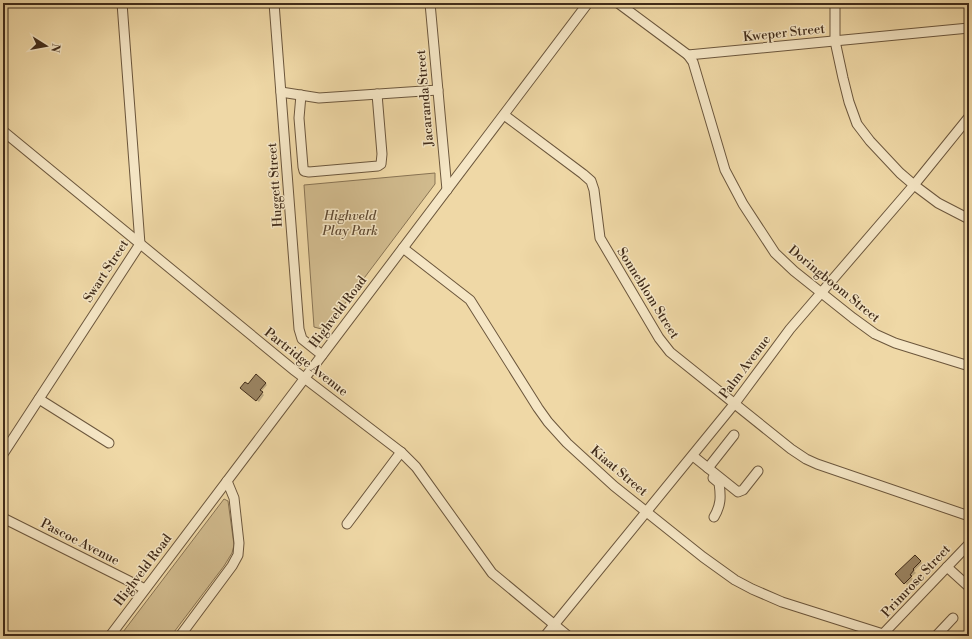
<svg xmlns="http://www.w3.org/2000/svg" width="972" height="639" font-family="'Libre Bodoni',serif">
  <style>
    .green { fill: #d1bb8e; stroke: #897454 }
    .shadow { fill: #0003 }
    .building { fill: #9b8563; stroke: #412c1a }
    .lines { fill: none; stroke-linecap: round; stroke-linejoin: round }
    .minor-casing { stroke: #6c573d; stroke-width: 11 }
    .minor { stroke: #f5e6c5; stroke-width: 9 }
    .labels { text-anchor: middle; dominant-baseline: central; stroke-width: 3; stroke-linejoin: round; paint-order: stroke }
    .street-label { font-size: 13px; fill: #412c1a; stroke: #f5e6c5 }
    .park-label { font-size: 13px; font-style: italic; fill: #5e4931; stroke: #f5e6c5 }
  </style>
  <rect width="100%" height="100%" fill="#efd8a6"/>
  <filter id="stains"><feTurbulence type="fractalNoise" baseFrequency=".005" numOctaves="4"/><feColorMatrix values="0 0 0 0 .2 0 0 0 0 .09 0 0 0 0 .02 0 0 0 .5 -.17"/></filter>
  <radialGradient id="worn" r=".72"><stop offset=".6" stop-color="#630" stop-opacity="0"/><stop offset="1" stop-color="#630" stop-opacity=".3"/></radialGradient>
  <g class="green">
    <path d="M435,173V184L325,330L314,327L304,185Z"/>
    <path d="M224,499L228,501L234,545L232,553L224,566L171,636H120Z"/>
  </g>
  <g class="shadow">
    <path d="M265,383L267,385L261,392L264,395L259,402L243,390L248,385Z"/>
    <path d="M915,556L922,563L914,571L916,573L911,577L913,579L907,585L896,574Z"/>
  </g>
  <g class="building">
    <path d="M256,374L266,383L260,390L263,392L256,401L240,388L245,382L248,384Z"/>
    <path d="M915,555L921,561L913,569L914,570L910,575L912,576L904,584L895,574Z"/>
  </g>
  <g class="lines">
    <g class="minor-casing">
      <g id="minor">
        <path d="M274,3L299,329L302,339L322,355"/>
        <path d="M430,3L447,190"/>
        <path d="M618,3L688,55L693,62L725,170L743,204L775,253L794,271L853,318L875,334L895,343L969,366"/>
        <path d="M835,3V41L843,78L849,102L857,124L870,141L900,173L914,185L938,203L969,219"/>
        <path d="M688,55L969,28"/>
        <path d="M281,92L319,98L438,90"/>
        <path d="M301,95L299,118L303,167L304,171L309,172L378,166L381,164L382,154L377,94"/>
        <path d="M504,115L583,174L591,181L594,190L600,238L659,338L670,352L791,449L806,459L817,464L969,516"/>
        <path d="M3,131L295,371L401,452L416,467L492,573L568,636"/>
        <path d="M403,248L470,300L538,408L548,422L567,443L614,486L703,557L735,580L752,589L782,602L883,634"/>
        <path d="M39,399L109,443"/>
        <path d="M3,454L140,244L122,3"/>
        <path d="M693,456L738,492L743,490L758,471"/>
        <path d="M708,468L734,435"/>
        <path d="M713,478L719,483C721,497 721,505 714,517"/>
        <path d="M3,518L145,589"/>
        <path d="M347,524L401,452"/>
        <path d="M947,567L969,587"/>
        <path d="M110,636L588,3"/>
        <path d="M180,636L232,566L238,555L239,543L234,498L227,481"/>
        <path d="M545,636L735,403L790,329L914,185L969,117"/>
        <path d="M881,636L969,544"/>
        <path d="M936,636L953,618"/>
      </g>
    </g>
    <use href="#minor" class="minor"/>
  </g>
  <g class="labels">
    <g class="street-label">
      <text transform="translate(784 33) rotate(-6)">Kweper Street</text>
      <text transform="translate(425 98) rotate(-95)">Jacaranda Street</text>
      <text transform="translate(275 185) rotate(-94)">Huggett Street</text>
      <text transform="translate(106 271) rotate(-57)">Swart Street</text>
      <text transform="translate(834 284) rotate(39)">Doringboom Street</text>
      <text transform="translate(648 293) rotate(58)">Sonneblom Street</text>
      <text transform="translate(338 312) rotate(-53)">Highveld Road</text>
      <text transform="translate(306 362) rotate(38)">Partridge Avenue</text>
      <text transform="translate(745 367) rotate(-53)">Palm Avenue</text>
      <text transform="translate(619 471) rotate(40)">Kiaat Street</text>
      <text transform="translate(80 542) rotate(27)">Pascoe Avenue</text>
      <text transform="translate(143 570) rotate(-53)">Highveld Road</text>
      <text transform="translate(916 581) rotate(-47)">Primrose Street</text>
    </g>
    <g class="park-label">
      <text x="350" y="216">Highveld<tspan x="350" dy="15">Play Park</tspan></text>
    </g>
  </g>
  <rect width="972" height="639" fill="none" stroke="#efd8a6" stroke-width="16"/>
  <rect x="4" y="4" width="964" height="631" fill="none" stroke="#412c1a" stroke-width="2"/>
  <rect x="8" y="8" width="956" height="623" fill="none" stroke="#412c1a"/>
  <g transform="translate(46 46) rotate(101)" stroke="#f5e6c5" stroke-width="3" paint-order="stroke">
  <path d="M0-3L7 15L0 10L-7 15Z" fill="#412c1a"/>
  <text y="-6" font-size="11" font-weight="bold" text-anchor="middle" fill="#412c1a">N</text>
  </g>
  <rect width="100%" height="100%" filter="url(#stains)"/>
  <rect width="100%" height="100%" fill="url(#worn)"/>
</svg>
